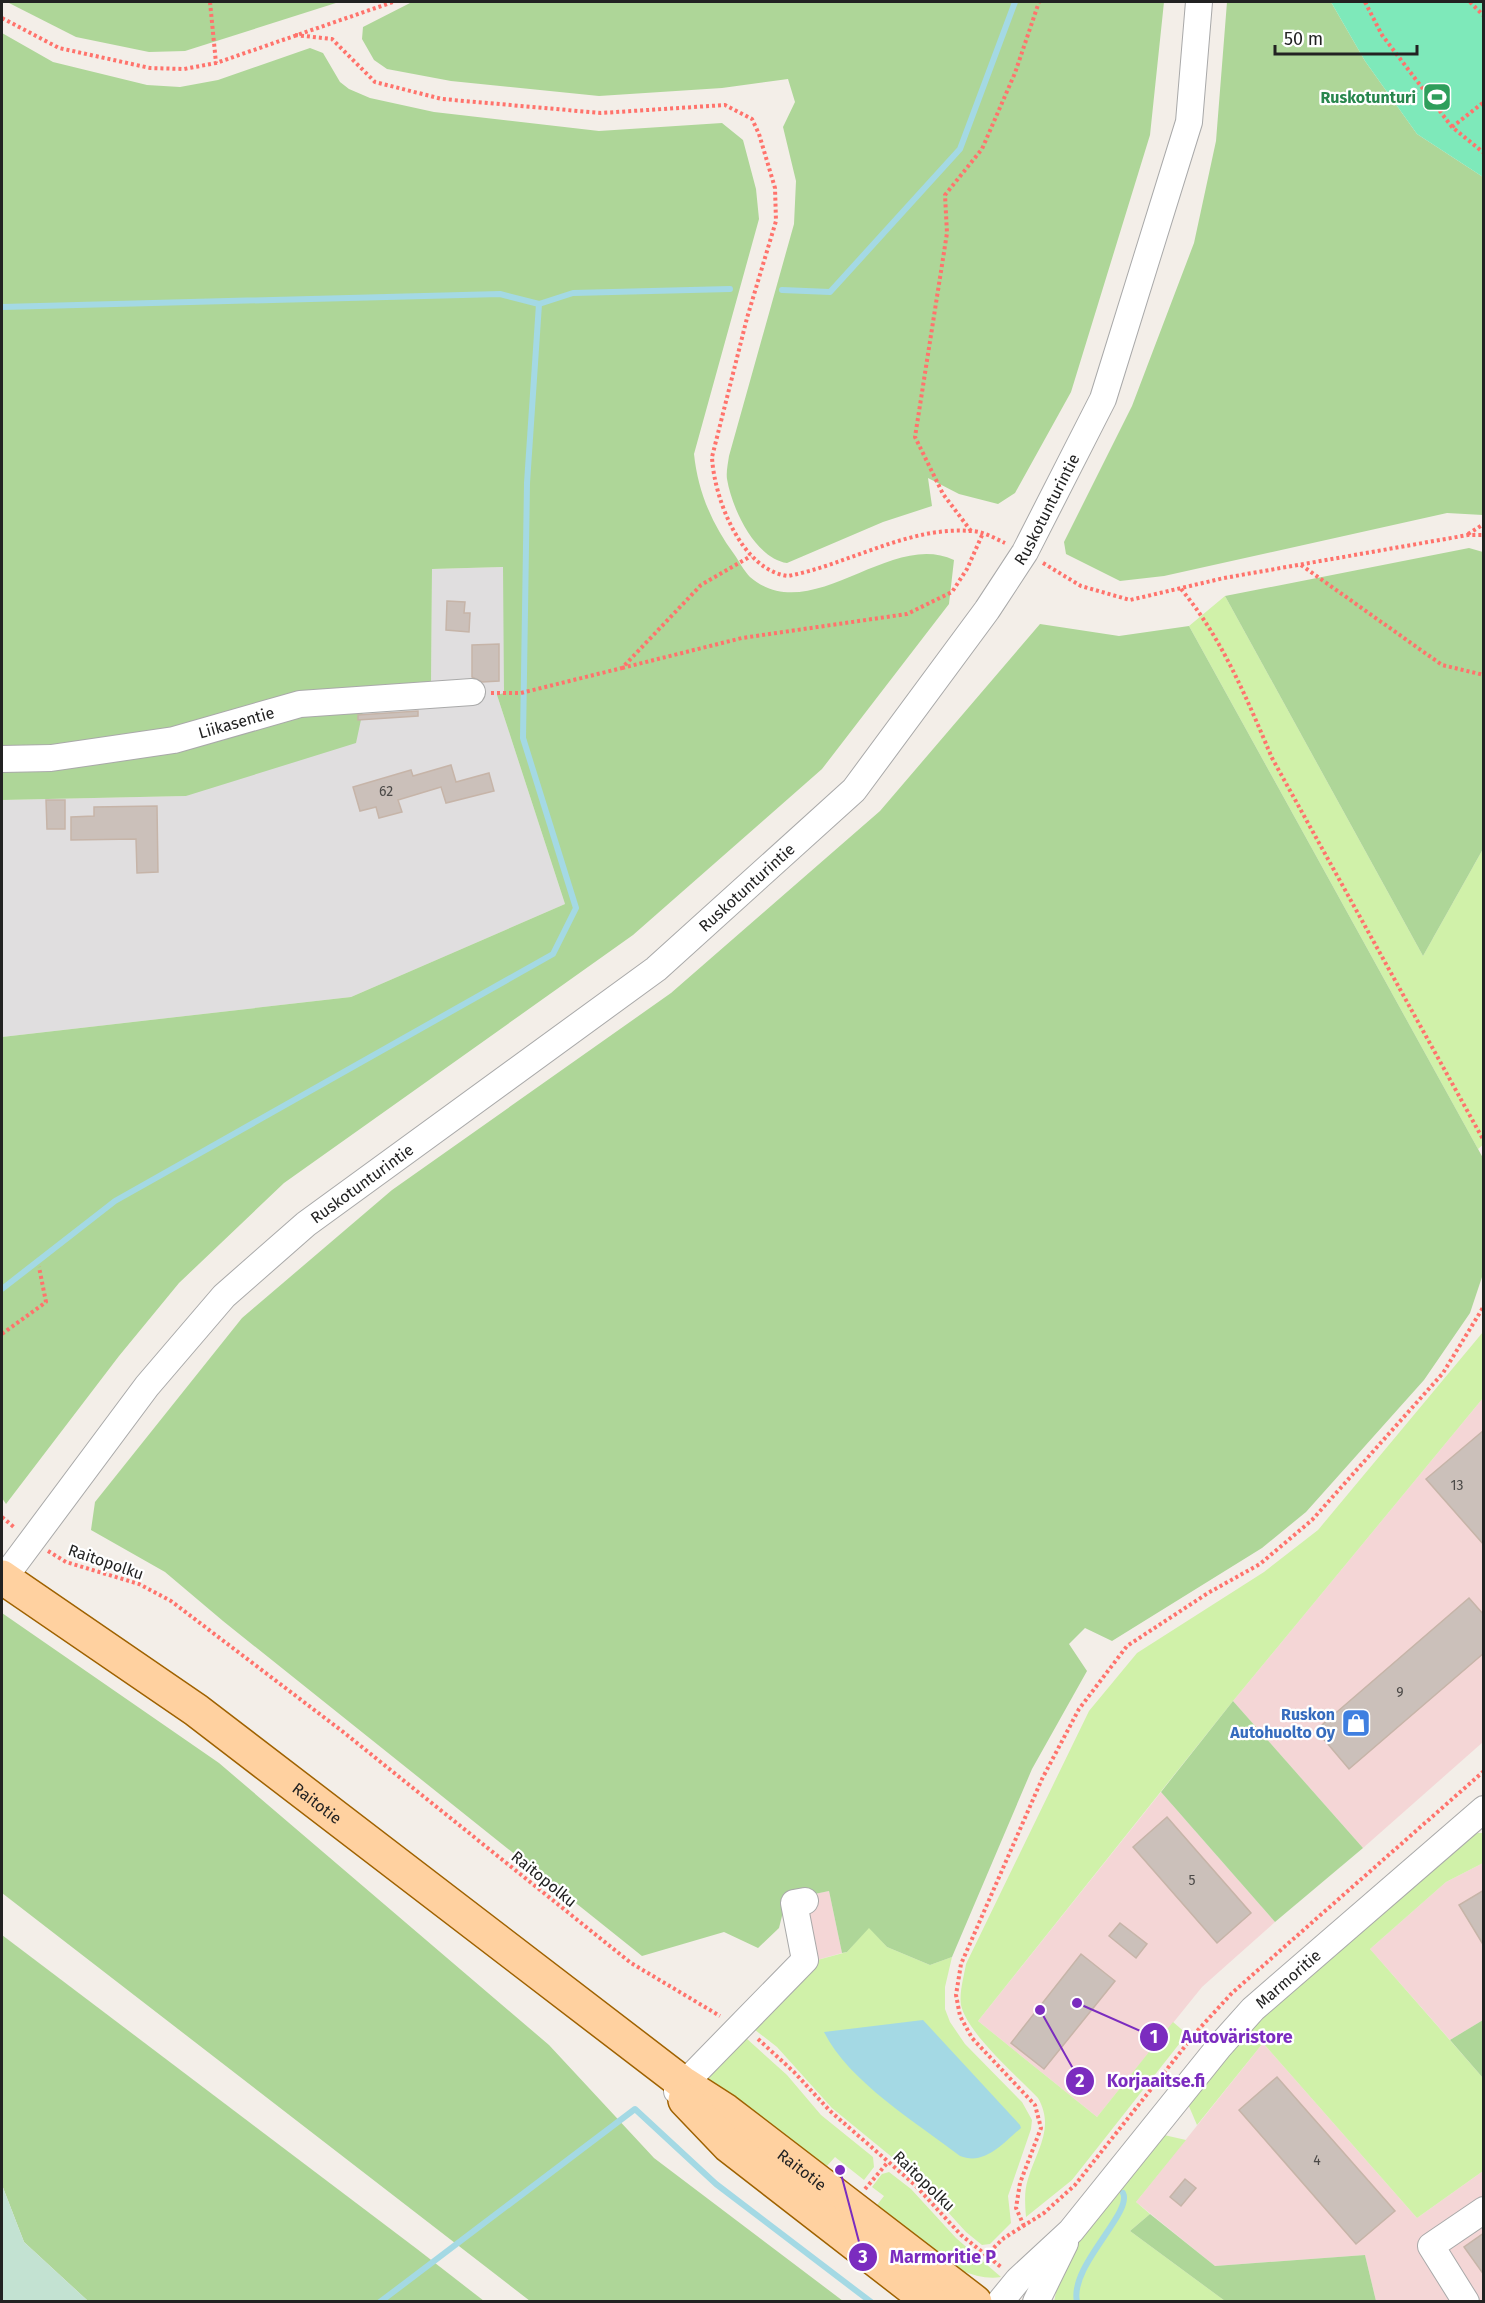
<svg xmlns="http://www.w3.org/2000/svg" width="1485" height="2303" font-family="'Fira Sans',sans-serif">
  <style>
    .residential { fill: #e0dedf }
    .commercial { fill: #f4d6d6 }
    .grass { fill: #d0f1a9 }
    .forest { fill: #aed698 }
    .wetland { fill: #c3e2d2 }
    .pitch { fill: #7ee9ba }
    .water { fill: #a4d9e4 }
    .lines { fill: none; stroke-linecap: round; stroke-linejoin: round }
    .stream { stroke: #a4d9e4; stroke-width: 6 }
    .building { fill: #cbc0ba; stroke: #c6b4a8; stroke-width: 1.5 }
    .minor-casing { stroke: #a9a9a9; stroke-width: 28 }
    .major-casing { stroke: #9f6200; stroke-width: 36 }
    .path { stroke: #ff736c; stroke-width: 4; stroke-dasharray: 3 3; stroke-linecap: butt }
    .minor { stroke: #fff; stroke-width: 26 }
    .major { stroke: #ffd1a0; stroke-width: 33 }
    .labels { text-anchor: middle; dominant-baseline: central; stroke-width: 4.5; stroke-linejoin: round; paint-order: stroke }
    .number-label { font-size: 14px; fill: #4c4a48 }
    .leisure-label { font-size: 16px; font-weight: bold; fill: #27864d; stroke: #fff; text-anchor: end }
    .street-label { font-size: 16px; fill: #222; stroke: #fff }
    .shop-label { font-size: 16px; font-weight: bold; fill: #366cbe; stroke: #fff; text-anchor: end }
    .leader { fill: none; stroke: #7b2cbf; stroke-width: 2 }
    .callout-dot { fill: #7b2cbf; stroke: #fff; stroke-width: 2 }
    .mark-label { font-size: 18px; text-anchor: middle; font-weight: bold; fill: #fff }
    .callout-label { font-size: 18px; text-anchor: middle; font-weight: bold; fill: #7b2cbf; stroke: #fff; stroke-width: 4.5; stroke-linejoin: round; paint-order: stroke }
  </style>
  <rect width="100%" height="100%" fill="#f3eee8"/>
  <path class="residential" d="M504,567V694L497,695L565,904L351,997L2,1037V800L186,796L367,687L431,685L432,569Z"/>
  <g class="commercial">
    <path d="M1483,1398V1742L1363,1848L1233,1701Z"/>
    <path d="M1161,1792L1275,1922L1202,1987L1097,2117L978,2021Z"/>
    <path d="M1483,1863V2020L1450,2040L1370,1949L1446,1882Z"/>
    <path d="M829,1891L842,1953L810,1962L804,1896Z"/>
    <path d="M1263,2043L1417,2218L1483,2171V2301H1376L1365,2255L1215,2266L1136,2202Z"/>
  </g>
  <g class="grass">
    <path d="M1225,596L1423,956L1483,849L1484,1144L1478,1149L1189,626Z"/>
    <path d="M1483,1332V1398L1233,1701L978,2021L1097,2117L1173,2022L1187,2034L1072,2180L1026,2217C1025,2203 1024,2191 1028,2179C1037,2149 1055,2128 1038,2098C1017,2076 967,2033 961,2005C959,1993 964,1976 966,1964L1089,1711L1137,1653L1264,1572L1318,1530Z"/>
    <path d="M1478,1833H1483V1863L1446,1882L1370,1949L1483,2078V2171L1417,2218L1263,2043L1197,2125L1188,2104L1260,2018L1465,1838Z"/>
    <path d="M869,1927L887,1947L930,1965L952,1957L945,1987V2009L950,2022L965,2044L1022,2102L1032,2120L1031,2129L1008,2196L1011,2223L990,2244L982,2245L966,2232L915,2176L832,2108L777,2047L750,2026L810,1962L847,1952Z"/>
    <path d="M746,2038L787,2075L821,2115L873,2157L874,2167L864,2180L835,2157L827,2166L801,2153L707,2079Z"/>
    <path d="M1164,2135L1186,2140L1136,2202L1150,2214L1130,2231L1225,2301L1054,2302C1063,2245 1128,2179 1164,2135Z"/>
    <path d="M889,2172L911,2189L956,2238L1001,2277C959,2284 903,2234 877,2205L884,2196L872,2187L882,2174Z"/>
  </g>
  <g class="forest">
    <path d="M7,2H339L185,51L149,52L76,37Z"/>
    <path d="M412,2H1164L1150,135L1071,392L1015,493L998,504L959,494L928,478L932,506L883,522L787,563C755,558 732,509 727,479C726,472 728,463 729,456L794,224L796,181L783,127L795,102L788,79L722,88L599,96L451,81L387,69L374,60L362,39L363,27Z"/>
    <path d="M1227,2H1331L1365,61L1417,134L1483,177V515L1447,513L1164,576L1120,581L1066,554L1064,542L1132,406L1194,243L1216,141Z"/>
    <path d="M2,33L53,62L147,85L180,87L218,80L310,48L323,53L340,82L349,89L370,98L434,112L599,131L722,123L743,140L756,189L759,219L694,454C698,492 712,524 734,554C739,561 744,571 750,577C811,629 890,529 954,560L949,604L822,769L633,935L284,1183L179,1283L119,1356L6,1504L2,1498V1037L351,997L565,904L497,695L504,693L503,567L432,569L431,685L368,687L356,743L186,796L2,800Z"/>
    <path d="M1469,548L1483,552V849L1423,956L1225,596Z"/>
    <path d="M1040,624L1119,636L1189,626L1483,1158V1274L1470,1313L1424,1380L1306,1512L1262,1548L1112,1641L1085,1628L1069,1644L1087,1671L1032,1769L952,1957L930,1965L887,1947L869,1928L847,1952L842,1953L829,1891L786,1900L779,1928L758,1948L724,1932L642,1956L223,1621L165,1572L91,1530L95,1502L242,1318L392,1190L671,993L880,811Z"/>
    <path d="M2,1613L219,1763L549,2045L654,2158L843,2301H530L2,1893Z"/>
    <path d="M1233,1701L1363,1848L1275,1922L1161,1792Z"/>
    <path d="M2,1935L417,2249L484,2301H88L24,2242L2,2185Z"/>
    <path d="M1483,2020V2078L1450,2040Z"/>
    <path d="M1150,2214L1215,2266L1365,2255L1376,2301H1225L1130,2231Z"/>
  </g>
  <path class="wetland" d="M2,2185L24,2242L88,2301H2Z"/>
  <path class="pitch" d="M1331,2H1483V177L1417,134L1365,61Z"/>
  <path class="water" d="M923,2020L1020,2125L1021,2128C1003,2143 985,2166 960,2156C917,2123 848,2081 824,2032Z"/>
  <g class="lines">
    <g class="stream">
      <path d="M782,290L830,292L960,149L1015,2"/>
      <path d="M2,307L500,294L539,304"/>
      <path d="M2,1289L115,1201L553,954L576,908L523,738L527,483L539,304L573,293L730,289"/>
      <path d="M380,2302L635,2109L716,2184L871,2302"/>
      <path d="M1077,2302C1069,2266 1133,2213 1123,2193"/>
    </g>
  </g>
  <g class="building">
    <path d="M447,601L465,602L464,613H470L469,632L446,630Z"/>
    <path d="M499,644V681L482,682L472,677V645Z"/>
    <path d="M418,711V716L358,720V715Z"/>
    <path d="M451,765L456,782L489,773L494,791L446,803L441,787L398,800L402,812L379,818L376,807L360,811L353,787L411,770L413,776Z"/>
    <path d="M46,800H65V829H47Z"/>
    <path d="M157,806L158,872L137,873L136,839L71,840V817L94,816V807Z"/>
    <path d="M1484,1430V1545L1426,1479Z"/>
    <path d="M1469,1598L1484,1615V1653L1349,1769L1316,1730Z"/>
    <path d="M1167,1817L1251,1913L1217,1943L1133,1847Z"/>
    <path d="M1484,1890V1946L1459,1905Z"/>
    <path d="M1120,1923L1147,1944L1136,1958L1109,1936Z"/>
    <path d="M1081,1954L1115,1981L1044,2069L1011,2043Z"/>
    <path d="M1277,2077L1395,2211L1356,2244L1239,2110Z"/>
    <path d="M1185,2179L1196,2188L1181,2206L1170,2197Z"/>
    <path d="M1484,2233V2275L1464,2247Z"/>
  </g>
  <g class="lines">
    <g class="minor-casing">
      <g id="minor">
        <path id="s1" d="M2,759L51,758L174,740L300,704L472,692"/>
        <path id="s2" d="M4,1578L147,1386L224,1296L306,1224L656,969L854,790L987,610L1025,552L1103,399L1189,122L1199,2"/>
        <path d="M677,2091L805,1960L794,1903L805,1901"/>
        <path id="s3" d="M1000,2302L1018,2280L1071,2231L1219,2047L1253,2009L1484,1809"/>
        <path d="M1036,2302L1065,2243"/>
        <path d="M1466,2302L1431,2246L1484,2210"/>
      </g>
    </g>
    <g class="major-casing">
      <g id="major">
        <path id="s4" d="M2,1577L196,1710L684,2084L726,2111L975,2302"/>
        <path d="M685,2100L729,2146L930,2302"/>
      </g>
    </g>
    <g class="path">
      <path d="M210,2L216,63"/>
      <path d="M1365,2L1382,35L1452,127L1484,153"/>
      <path d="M1470,2L1484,16"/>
      <path d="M2,18L59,48L150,68L184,69L216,63L393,2"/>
      <path d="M295,35L332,39L375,82L442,99L601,113L725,105L752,119L759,134L775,188L776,221L747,318L712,457C714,498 741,570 788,576C847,565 909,526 970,531C983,531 994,538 1005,543"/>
      <path d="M1452,127L1484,102"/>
      <path d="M971,531L943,494L915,437L947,233L945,195L982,149L1015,73L1039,2"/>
      <path d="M1468,534L1484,524"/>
      <path d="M1043,563L1081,586L1130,600L1224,578L1468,535H1484"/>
      <path d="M1301,565L1442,665L1484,675"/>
      <path d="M1181,589C1222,638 1247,699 1272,758L1484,1141"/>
      <path d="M622,668L742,638L907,614L952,592L967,569L983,533"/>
      <path d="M491,693H521L622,668L701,585L751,556"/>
      <path d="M2,1334L46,1302L39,1267"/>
      <path d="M2,1517L15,1528"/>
      <path d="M48,1551L66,1562L139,1584L171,1601L342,1731L631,1963L720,2016"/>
      <path d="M758,2039L794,2072L830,2111L915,2185L961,2235L1001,2267"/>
      <path d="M865,2189L888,2162"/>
      <path d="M1024,2226L1016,2208L1020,2183L1041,2128L1035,2105L972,2038L960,2016L956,1995L961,1964L1042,1779L1079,1709L1127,1646L1208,1593L1260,1564L1312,1520L1443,1373L1484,1306"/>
      <path d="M985,2256L1004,2238L1044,2213L1075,2185L1198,2030L1232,1993L1484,1771"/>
    </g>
    <use href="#minor" class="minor"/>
    <use href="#major" class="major"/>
  </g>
  <defs>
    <g id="stadium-square" transform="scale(1.5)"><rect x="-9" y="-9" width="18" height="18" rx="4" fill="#2e9e5b" stroke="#fff"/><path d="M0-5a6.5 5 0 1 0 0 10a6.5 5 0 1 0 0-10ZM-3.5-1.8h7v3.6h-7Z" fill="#fff"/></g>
    <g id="shop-square" transform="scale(1.5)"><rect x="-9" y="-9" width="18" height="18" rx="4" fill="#3f7fe0" stroke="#fff"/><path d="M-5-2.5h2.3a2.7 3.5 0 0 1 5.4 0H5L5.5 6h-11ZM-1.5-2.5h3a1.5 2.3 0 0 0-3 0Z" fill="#fff"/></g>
  </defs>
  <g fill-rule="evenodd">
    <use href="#stadium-square" x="1437" y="97"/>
    <use href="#shop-square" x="1356" y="1723"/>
  </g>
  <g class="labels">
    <g class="number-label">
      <text x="386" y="791">62</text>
      <text x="1457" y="1485">13</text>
      <text x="1400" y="1692">9</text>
      <text x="1192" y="1880">5</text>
      <text x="1317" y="2160">4</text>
    </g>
    <g class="leisure-label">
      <text x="1416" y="97">Ruskotunturi</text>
    </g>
    <g class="street-label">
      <text stroke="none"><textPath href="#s2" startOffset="1508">Ruskotunturintie</textPath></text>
      <text stroke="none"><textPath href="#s1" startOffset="238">Liikasentie</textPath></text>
      <text stroke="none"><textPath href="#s2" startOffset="1022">Ruskotunturintie</textPath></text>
      <text stroke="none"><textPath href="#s2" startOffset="536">Ruskotunturintie</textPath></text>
      <text transform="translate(106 1562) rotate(19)">Raitopolku</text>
      <text stroke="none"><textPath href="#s4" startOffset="388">Raitotie</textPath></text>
      <text transform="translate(544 1879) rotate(39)">Raitopolku</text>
      <text stroke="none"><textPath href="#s3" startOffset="434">Marmoritie</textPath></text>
      <text stroke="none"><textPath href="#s4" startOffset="996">Raitotie</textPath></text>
      <text transform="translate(924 2181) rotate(44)">Raitopolku</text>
    </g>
    <g class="shop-label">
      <text x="1335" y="1714">Ruskon<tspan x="1335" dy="18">Autohuolto Oy</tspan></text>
    </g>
  </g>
  <path class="leader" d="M1077 2003L1154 2037M1040 2010L1080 2081M840 2170L863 2257"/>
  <g class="callout-dot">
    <circle cx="1077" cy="2003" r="6"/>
    <circle cx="1040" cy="2010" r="6"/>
    <circle cx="840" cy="2170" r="6"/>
    <circle cx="1154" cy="2037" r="15"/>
    <circle cx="1080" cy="2081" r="15"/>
    <circle cx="863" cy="2257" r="15"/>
  </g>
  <g class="mark-label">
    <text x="1154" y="2043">1</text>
    <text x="1080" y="2087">2</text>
    <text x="863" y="2263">3</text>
  </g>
  <g class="callout-label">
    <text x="1237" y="2043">Autoväristore</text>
    <text x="1156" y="2087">Korjaaitse.fi</text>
    <text x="943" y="2263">Marmoritie P</text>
  </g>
  <rect width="1485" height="2303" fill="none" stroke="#222222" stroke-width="6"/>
  <path d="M1275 45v9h142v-9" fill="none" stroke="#222222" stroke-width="3"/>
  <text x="1284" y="45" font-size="18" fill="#222222" stroke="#ffffff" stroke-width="4.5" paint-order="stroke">50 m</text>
</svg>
